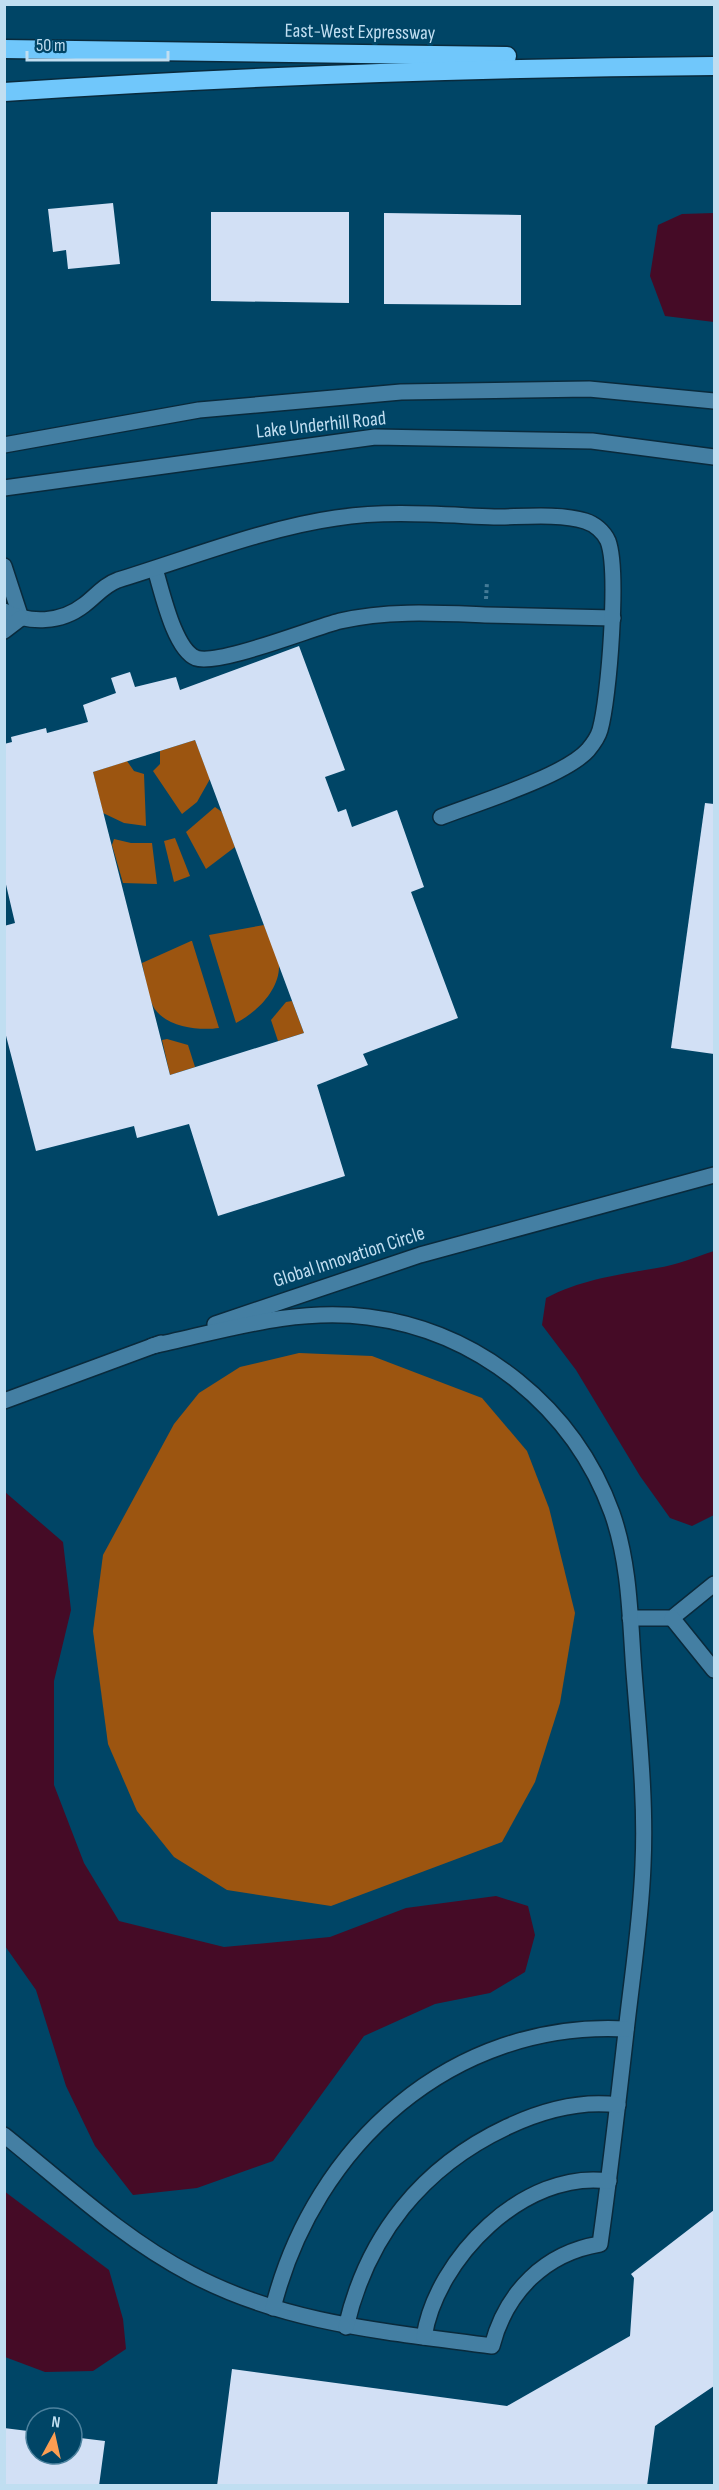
<svg xmlns="http://www.w3.org/2000/svg" width="719" height="2490" font-family="'Sofia Sans Condensed',sans-serif">
  <style>
    .green { fill: #9c5510 }
    .water { fill: #450b26 }
    .building { fill: #d2e0f5; fill-rule: evenodd }
    .lines { fill: none; stroke-linecap: round; stroke-linejoin: round }
    .minor-casing { stroke: #092a3c; stroke-width: 18 }
    .highway-casing { stroke: #092a3c; stroke-width: 21 }
    .path { stroke: #447b97; stroke-width: 4; stroke-dasharray: 3 3; stroke-linecap: butt }
    .minor { stroke: #447fa3; stroke-width: 15 }
    .highway { stroke: #70c7fb; stroke-width: 18 }
    .labels { text-anchor: middle; dominant-baseline: central; stroke-width: 6; stroke-linejoin: round; paint-order: stroke }
    .street-label { font-size: 20px; fill: #c0def1; stroke: #004566 }
  </style>
  <rect width="100%" height="100%" fill="#004566"/>
  <g class="green">
    <path d="M195,740L210,779L197,802L182,814L153,771L160,764V751Z"/>
    <path d="M127,761L134,771L144,774L146,826L124,823L103,813L93,772Z"/>
    <path d="M215,807L222,812L235,847L206,869L186,832Z"/>
    <path d="M175,838L190,876L174,882L164,841Z"/>
    <path d="M114,839L131,843H152L157,884L123,883L112,845Z"/>
    <path d="M264,925C268,937 278,953 279,965C280,990 256,1013 236,1023L209,935Z"/>
    <path d="M191,941H192L219,1028C198,1031 162,1027 152,1004C147,992 145,976 142,963Z"/>
    <path d="M292,1001L304,1033L278,1041L271,1020L286,1002Z"/>
    <path d="M167,1039L188,1045L195,1067L170,1075L162,1040Z"/>
    <path d="M299,1353L372,1356L482,1398L527,1451L549,1508L575,1613L560,1703L535,1782L502,1842L331,1906L227,1890L174,1857L137,1811L108,1744L93,1631L103,1555L174,1424L199,1393L240,1367Z"/>
  </g>
  <g class="water">
    <path d="M714,213V322L665,316L650,276L658,225L682,214Z"/>
    <path d="M714,1251V1515L692,1526L670,1518L640,1476L576,1370L542,1325L546,1298C583,1279 617,1275 657,1268C676,1265 696,1257 714,1251Z"/>
    <path d="M5,1492L63,1542L71,1610L54,1681V1785L84,1863L119,1921L224,1947L330,1937L406,1908L496,1896L528,1906L535,1935L525,1972L490,1993L435,2004L364,2036L273,2161L197,2188L133,2195L95,2146L66,2086L36,1990L5,1946Z"/>
    <path d="M4,2191L109,2270L123,2319L126,2349L93,2371L45,2372L5,2357Z"/>
  </g>
  <g class="building">
    <path d="M113,203L120,264L68,269L66,250L53,252L48,209Z"/>
    <path d="M211,212H349V303L211,301Z"/>
    <path d="M384,213L521,215V305L384,304Z"/>
    <path d="M299,646L345,770L325,777L338,812L346,809L352,827L397,810L424,887L411,892L458,1018L363,1054L368,1065L317,1085L345,1176L218,1216L189,1124L137,1138L134,1126L36,1151L4,1028V926L15,923L4,876V744L12,742L11,737L46,728L47,733L88,722L83,705L116,693L111,678L130,672L135,687L176,677L180,690ZM195,740L304,1033L170,1075L93,772Z"/>
    <path d="M705,803L714,804V1054L671,1048Z"/>
    <path d="M714,2210V2386L655,2426L647,2486H217L232,2369L507,2406L630,2336L634,2278L631,2274Z"/>
    <path d="M4,2428L36,2432V2454H72V2437L105,2441L99,2486H4Z"/>
  </g>
  <g class="lines">
    <g class="minor-casing">
      <g id="minor">
        <path d="M4,445L199,410L401,392L589,389L714,401"/>
        <path d="M4,488L375,437L592,441L714,457"/>
        <path d="M4,566L21,618"/>
        <path d="M155,569C162,591 174,649 196,658C218,666 312,628 340,621C388,610 437,613 485,615C528,616 570,617 613,618"/>
        <path d="M4,611C30,624 61,623 84,605C96,596 104,585 118,580C187,559 265,528 336,518C388,510 442,515 494,517C520,517 560,513 585,521C595,524 604,532 608,541C619,570 609,699 600,730C598,737 593,744 588,750C565,776 477,803 441,817"/>
        <path d="M4,631L21,618"/>
        <path d="M215,1324L420,1255L714,1175"/>
        <path d="M4,1401L161,1343"/>
        <path d="M630,1618H672L714,1584"/>
        <path d="M672,1618L714,1670"/>
        <path d="M4,2135C64,2183 123,2239 191,2274C285,2324 389,2332 492,2346C506,2292 545,2253 600,2244C610,2173 618,2103 626,2032C632,1977 641,1921 643,1865C646,1801 639,1736 634,1672C630,1619 630,1564 612,1513C574,1408 479,1331 368,1317C295,1307 223,1331 152,1346"/>
        <path d="M273,2308C314,2145 452,2020 626,2029"/>
        <path d="M346,2327C367,2236 422,2167 507,2127C541,2111 580,2100 618,2105"/>
        <path d="M424,2337C436,2259 524,2169 609,2181"/>
      </g>
    </g>
    <g class="highway-casing">
      <g id="highway">
        <path d="M4,49L507,56"/>
        <path d="M4,92C241,76 478,68 714,66"/>
      </g>
    </g>
    <path class="path" d="M486,599L487,582"/>
    <use href="#minor" class="minor"/>
    <use href="#highway" class="highway"/>
  </g>
  <g class="labels">
    <g class="street-label">
      <text transform="translate(360 32) rotate(1)">East-West Expressway</text>
      <text transform="translate(321 425) rotate(-6)">Lake Underhill Road</text>
      <text transform="translate(349 1257) rotate(-18)">Global Innovation Circle</text>
    </g>
  </g>
  <rect width="719" height="2490" fill="none" stroke="#c0def1" stroke-width="12"/>
  <g transform="translate(54 2436) rotate(8)"><circle r="28" fill="#004566" stroke="#4d829e" stroke-width="1.5"/>
  <path d="M0-4.5L10 22L0 15L-10 22Z" fill="#fc9e52"/>
  <text y="-9" font-size="16" font-weight="bold" text-anchor="middle" fill="#c0def1">N</text>
  </g>
  <path d="M27 51v9h141v-9" fill="none" stroke="#c0def1" stroke-width="3"/>
  <text x="36" y="51" font-size="18" fill="#c0def1" stroke="#004566" stroke-width="4.5" paint-order="stroke">50 m</text>
</svg>
